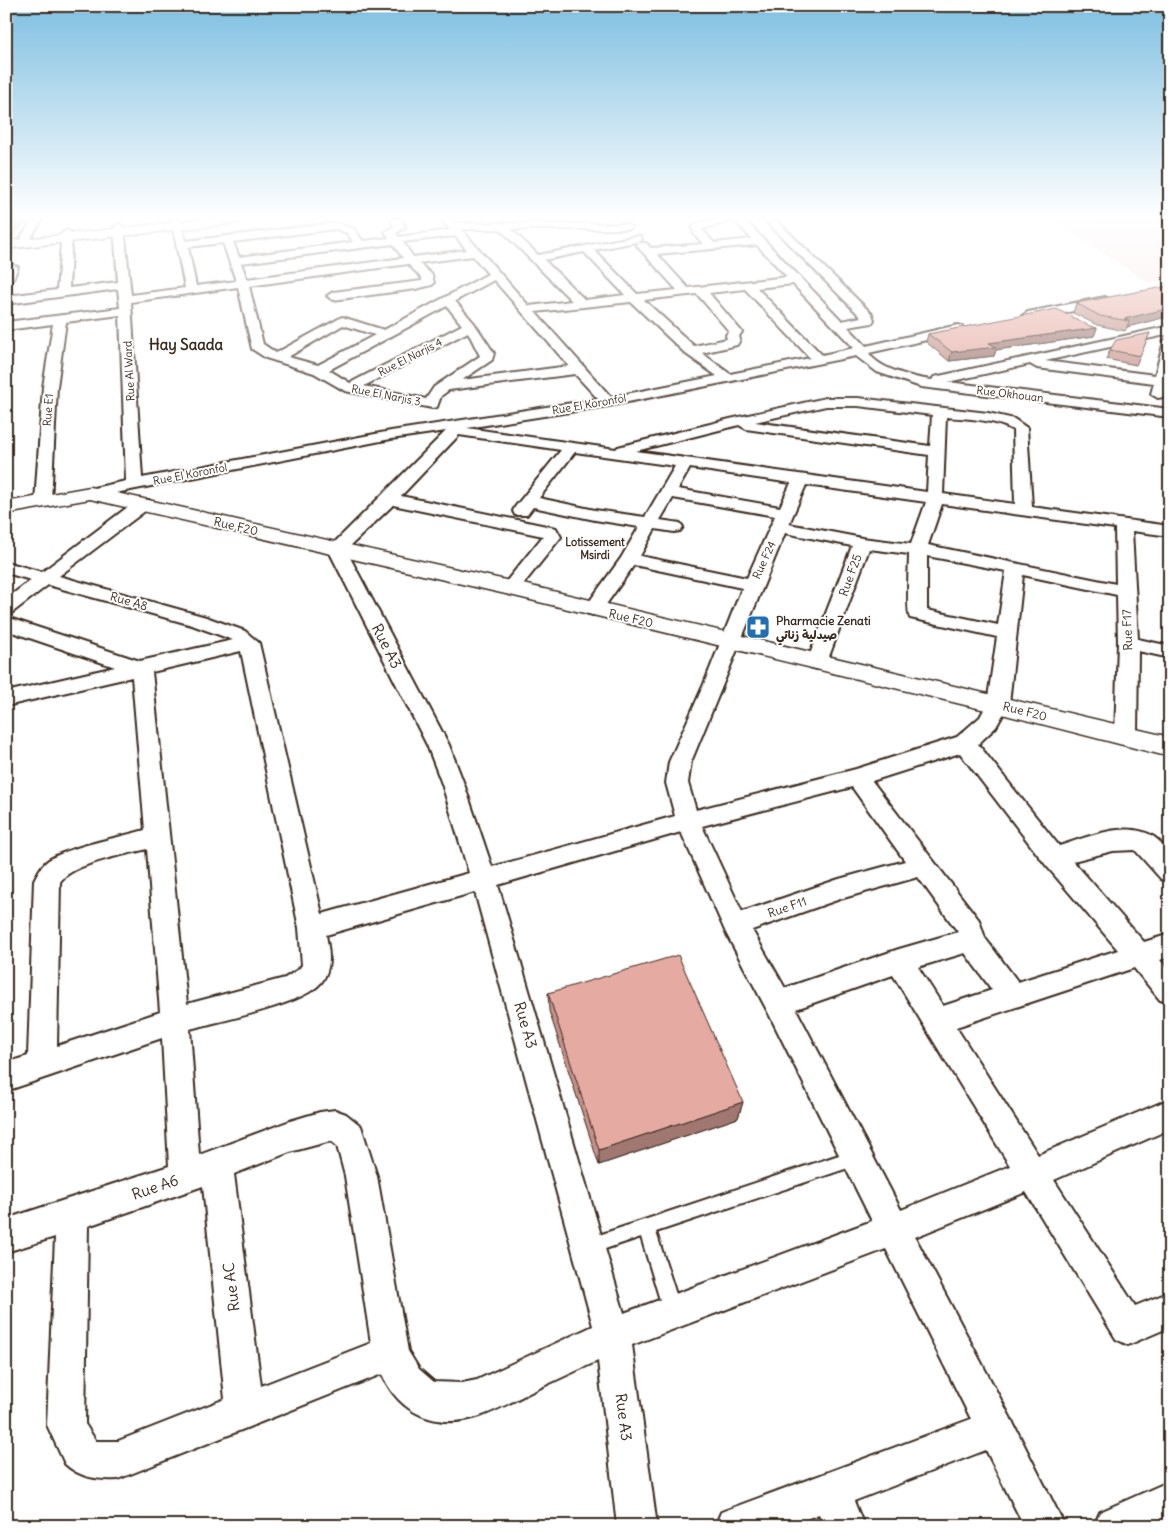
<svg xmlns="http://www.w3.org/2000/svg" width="1176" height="1532" font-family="Delius,'Playpen Sans Arabic',sans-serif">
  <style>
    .built { fill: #f7e6e3 }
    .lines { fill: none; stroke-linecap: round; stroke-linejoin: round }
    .lane-casing { stroke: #3b2a1e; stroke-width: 4 }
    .street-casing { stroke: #3b2a1e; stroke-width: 4 }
    .secondary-casing { stroke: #3b2a1e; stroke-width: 3 }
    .lane { fill: #fff; fill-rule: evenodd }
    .street { fill: #fff; fill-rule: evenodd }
    .secondary { fill: #fff; fill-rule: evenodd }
    .wall { fill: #c5928a; stroke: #3b2a1e }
    .shaded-wall { fill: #a07771; stroke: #3b2a1e }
    .building { fill: #e5aaa1; stroke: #3b2a1e }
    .labels { text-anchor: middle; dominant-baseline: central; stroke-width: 4; stroke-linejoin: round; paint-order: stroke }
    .far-street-label { font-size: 11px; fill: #3b2a1e; stroke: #fff }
    .far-neighbourhood-label { font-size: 11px; font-weight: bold; fill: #3b2a1e; stroke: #fff }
    .street-label { font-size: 12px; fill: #3b2a1e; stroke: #fff }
    .poi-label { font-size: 12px; font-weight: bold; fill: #3b2a1e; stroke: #fff; text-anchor: start }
    .far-district-label { font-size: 15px; font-weight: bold; fill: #3b2a1e; stroke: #fff }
    .near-street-label { font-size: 15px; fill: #3b2a1e; stroke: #fff }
  </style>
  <rect width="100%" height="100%" fill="#fff"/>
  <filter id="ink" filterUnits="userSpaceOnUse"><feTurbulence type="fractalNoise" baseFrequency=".02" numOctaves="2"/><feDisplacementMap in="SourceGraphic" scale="10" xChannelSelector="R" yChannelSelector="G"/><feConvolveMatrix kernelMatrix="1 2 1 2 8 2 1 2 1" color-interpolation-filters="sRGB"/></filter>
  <g filter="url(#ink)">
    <path class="built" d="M1051,219H1170V279L1149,283Z"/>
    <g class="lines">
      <g class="lane-casing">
        <path id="lane" d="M857,1149L863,1151L865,1157L863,1163L656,1232L681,1310L678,1316L672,1319L666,1316L663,1310L641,1237L590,1254L584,1252L582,1246L584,1240Z"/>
      </g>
      <g class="street-casing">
        <g id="street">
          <path d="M33,219H43L30,239H22L21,237Z"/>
          <path d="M171,219H179L186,241L336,223L354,229L363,241L389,238L385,232L394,226L391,219H401L405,227L396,233L399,237L450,230L441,219H452L455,223L626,224L631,227L630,229H511L538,255L637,236L641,237L642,239L641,241L594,250L637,294L677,290L638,247L637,245L638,243H646L651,248L703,244L694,234L692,228C700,218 721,219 733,219L732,221L702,229L714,243L752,239L733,219H744L842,321L861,317L764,219H775L872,314L874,320L872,323L848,327L866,346L958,325L962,326L964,329L962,332L869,353C878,369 914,378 932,380L934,377L939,376L1170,326V334L1045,361L1155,375L1164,341L1170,337V372L1163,397L1158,398L1151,394L1154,383L1037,368L1030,364L948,382L1170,409V417L921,387L877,372L856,356L608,406L467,428L616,449L618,447L730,419L826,398H858L988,413L1014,419L1027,428L1032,507L1170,526V536L1132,531L1138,639L1170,646V658L1138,651L1137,735L1134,740L1126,743L1118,740L1115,735L1118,643L1117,595L1023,575L1009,704L996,727L978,744L1059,846C1086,838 1127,819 1154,837C1160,841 1165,848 1170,854V882L1161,879L1135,850L1113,851L1073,861L1144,942L1170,934V957L1160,960L1170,971V1003L1160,1000L1134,968L956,1027L1038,1155L1170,1099V1129L1054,1180L1135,1306L1170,1292V1327L1128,1345L1116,1339L1026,1192L915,1237L1009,1415L1065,1526H1024L986,1450L854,1501L864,1526H824L819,1514L788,1526H715L721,1512L971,1419L886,1249L632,1345L657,1526H617L598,1361C575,1371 552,1382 529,1393C513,1401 497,1410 480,1416C438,1430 400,1415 382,1374L118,1479C99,1480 80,1478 65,1464L47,1425L55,1237L6,1252V1219L169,1166L162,1038L6,1091V1063L28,1056L34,880C37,874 40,868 45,863C61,848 122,837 145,830L132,677L6,706V692L115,667L6,630V617L140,661L233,640L192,625L48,585L13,612L6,614V599L31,580L6,573V562L42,572L137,500H149L151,504L149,508L59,576L206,617L245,631L259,643L322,914L469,873L442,784L427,745L328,549L446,431L391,439L90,498L84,496L82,493L84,490L126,481L120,315L66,322L57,387L51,502L49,506H37L35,502L43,387L53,324L6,330V322L120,308L118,289L6,304V296L57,290L62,233L67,230L72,233L69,288L118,282L114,227L119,224L124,227L131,295L185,288ZM336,229L347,233L353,242L239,257L233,242ZM500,229L572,301L529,306L461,229ZM455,236L467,250L413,257L403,242ZM223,243L236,281L196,286L188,247ZM393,244L403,258L247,279L241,263ZM757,245L787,277L688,288L657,254ZM584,252L625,295L585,300L544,260ZM473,256L488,274L384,330L342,317L276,353L263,344L249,286L408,264L422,278V281L333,292L327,296L333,300L416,289L432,285L434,283L432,275L419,263ZM494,280L569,366L462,380L492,360L494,353L474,323L455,301ZM793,284L854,348L822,355L757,288ZM238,287L252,349L266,358L314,373L345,391L432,408L437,407L441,396L449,390L575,374L598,399L391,431L142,478L131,302ZM745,289L810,358L730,374L702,353L737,345L740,340L739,336L742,332L709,293ZM697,294L729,331L726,335L727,339L694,346L644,300ZM631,302L686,354L717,376L611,397L535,312ZM447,306L462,325L350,383L329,370ZM343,325L375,335L318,365L288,357ZM468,332L480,356L434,387L426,399L364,386ZM826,406H858L932,415L930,446L755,422ZM946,417C968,419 993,419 1013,430L1015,504L943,494ZM739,425L746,429L929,455L927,492L636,451ZM459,435L561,450L515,507L513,511L515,515H527L533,507L595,520L639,527L621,558L584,609L586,613L593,615L600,613L634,565L742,588L704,684L669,762L666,783L675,816L492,867L464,784L449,745L346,550L393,505L543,536L501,588L503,592L510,594L517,592L561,537L556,528L401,496ZM575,452L675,466L645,517L595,510L539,498ZM690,468L791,483L780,507L678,489ZM806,485L926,502L911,544L862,538L789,524ZM673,498L775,516L747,578L640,556L655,529L674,532L680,531L683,527L680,523L660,520ZM942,504L1115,528L1116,584L928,545ZM785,533L852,546L807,662L810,667L817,669L824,667L827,662L869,549L909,554C909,565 906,612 910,618L997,637L987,704L980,717L957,737L856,769L696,810L688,783L691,762ZM927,556L1006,571L998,625L927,610ZM241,651L299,928L302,965L299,969L285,978L187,1004L152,672ZM960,753L1045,864L1118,950L1018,982L985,938L979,920L872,781ZM852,787L905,861L839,879L742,912L702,826ZM681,832L726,933L768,1012L872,1221L624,1313L498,885ZM147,849L160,1012L57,1046L60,882C72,863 125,855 147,849ZM918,877L958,932L899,949L785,988L752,930L840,899ZM475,892L593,1326L477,1380L462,1383L434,1382L419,1369L408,1351L377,1176L361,1126L346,1114L335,1110L320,1112L290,1121L199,1155L190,1029C218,1021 309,1004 323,980C332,965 329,951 326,935ZM965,953L992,990L943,1006L918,967ZM893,975L1010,1166L901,1210L796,1009ZM331,1141L337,1146L345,1176L371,1343L261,1386L234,1174L290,1152ZM203,1186L225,1399L118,1441H96L85,1424L88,1226Z"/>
          <path d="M6,262L18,267L13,279L6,283Z"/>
          <path d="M1105,297L1111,301L1109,304L1028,320L1022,316L1028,312Z"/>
          <path d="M1170,1481V1520L1158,1526H1094L1100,1512Z"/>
        </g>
      </g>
      <g class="secondary-casing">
        <g id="secondary">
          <path d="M204,219H244L238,223L6,249V241Z"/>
          <path d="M90,487L510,581L1170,737V757L998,713L510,595L90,499L6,514V502Z"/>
        </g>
      </g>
      <use href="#lane" class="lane"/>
      <use href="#street" class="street"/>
      <use href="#secondary" class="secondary"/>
    </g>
    <g class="wall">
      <path d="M1170,286V316L1127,327L1125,331L1097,325L1073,313L1076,303Z"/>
      <path d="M1097,328L1094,336L996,350L994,356L949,361L926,342L928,334Z"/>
      <path d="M1150,333L1136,365L1106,359L1110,350Z"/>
      <path d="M548,993L743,1102L738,1118L599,1165L549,1011Z"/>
    </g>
    <g class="shaded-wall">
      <path d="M24,219H30L12,236H6V232Z"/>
      <path d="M1170,308V316L1127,327L1129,321L1124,319Z"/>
      <path d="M1097,328L1094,336L996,350L994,356L949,361L952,352L989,343Z"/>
      <path d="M743,1102L738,1118L599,1165V1150Z"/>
    </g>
    <g class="building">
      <path d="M6,219H24L10,232H6Z"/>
      <path d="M1170,286V308L1124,319L1129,321L1100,316L1076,303Z"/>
      <path d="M1056,309L1090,326L1097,328L989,343L996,347L952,352L928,334Z"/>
      <path d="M1150,333L1140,356L1110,350L1116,340Z"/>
      <path d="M678,955L743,1102L599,1150L548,993Z"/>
    </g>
  </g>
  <linearGradient id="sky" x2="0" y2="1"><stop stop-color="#7ebfe1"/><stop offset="0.5" stop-color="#fff"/><stop offset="1" stop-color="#fff" stop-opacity="0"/></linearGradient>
  <rect width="1176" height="434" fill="url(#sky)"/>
  <defs>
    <g id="pharmacy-square" transform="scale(1.25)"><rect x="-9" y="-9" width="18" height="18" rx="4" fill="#1f6fb2" stroke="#fff"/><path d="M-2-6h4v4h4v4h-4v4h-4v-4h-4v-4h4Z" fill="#fff"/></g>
  </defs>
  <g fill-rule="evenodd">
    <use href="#pharmacy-square" x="758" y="627"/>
  </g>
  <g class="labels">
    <g class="far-street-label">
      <text transform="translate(410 357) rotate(-27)">Rue El Narjis 4</text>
      <text transform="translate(129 371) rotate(-93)">Rue Al Ward</text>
      <text transform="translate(1010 394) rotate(7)">Rue Okhouan</text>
      <text transform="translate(386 395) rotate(11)">Rue El Narjis 3</text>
      <text transform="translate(589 404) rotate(-10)">Rue El Koronfol</text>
      <text transform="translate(48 410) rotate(-86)">Rue E1</text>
      <text transform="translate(190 474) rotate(-11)">Rue El Koronfol</text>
      <text transform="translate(764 560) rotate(-65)">Rue F24</text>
    </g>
    <g class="far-neighbourhood-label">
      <text x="595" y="542">Lotissement<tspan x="595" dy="13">Msirdi</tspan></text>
    </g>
    <g class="street-label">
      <text transform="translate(236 526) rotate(13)">Rue F20</text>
      <text transform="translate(850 575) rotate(-70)">Rue F25</text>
      <text transform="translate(129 601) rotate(16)">Rue A8</text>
      <text transform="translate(631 618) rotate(13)">Rue F20</text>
      <text transform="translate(1127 630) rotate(-92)">Rue F17</text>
      <text transform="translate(1025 711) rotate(14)">Rue F20</text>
      <text transform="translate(787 907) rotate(-19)">Rue F11</text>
    </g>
    <g class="poi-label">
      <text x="776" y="620">Pharmacie Zenati<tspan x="776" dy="14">صيدلية زناتي</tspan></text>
    </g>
    <g class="far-district-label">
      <text x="186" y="344">Hay Saada</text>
    </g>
    <g class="near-street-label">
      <text transform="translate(387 646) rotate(63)">Rue A3</text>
      <text transform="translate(526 1025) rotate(74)">Rue A3</text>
      <text transform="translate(155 1187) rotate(-19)">Rue A6</text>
      <text transform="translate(231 1287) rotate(-97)">Rue AC</text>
      <text transform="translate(624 1417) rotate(83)">Rue A3</text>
    </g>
  </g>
  <rect width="1176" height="1532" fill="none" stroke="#fff" stroke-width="25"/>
  <rect x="12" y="12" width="1151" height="1507" fill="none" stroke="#3b2a1e" stroke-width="2" filter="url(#ink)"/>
</svg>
